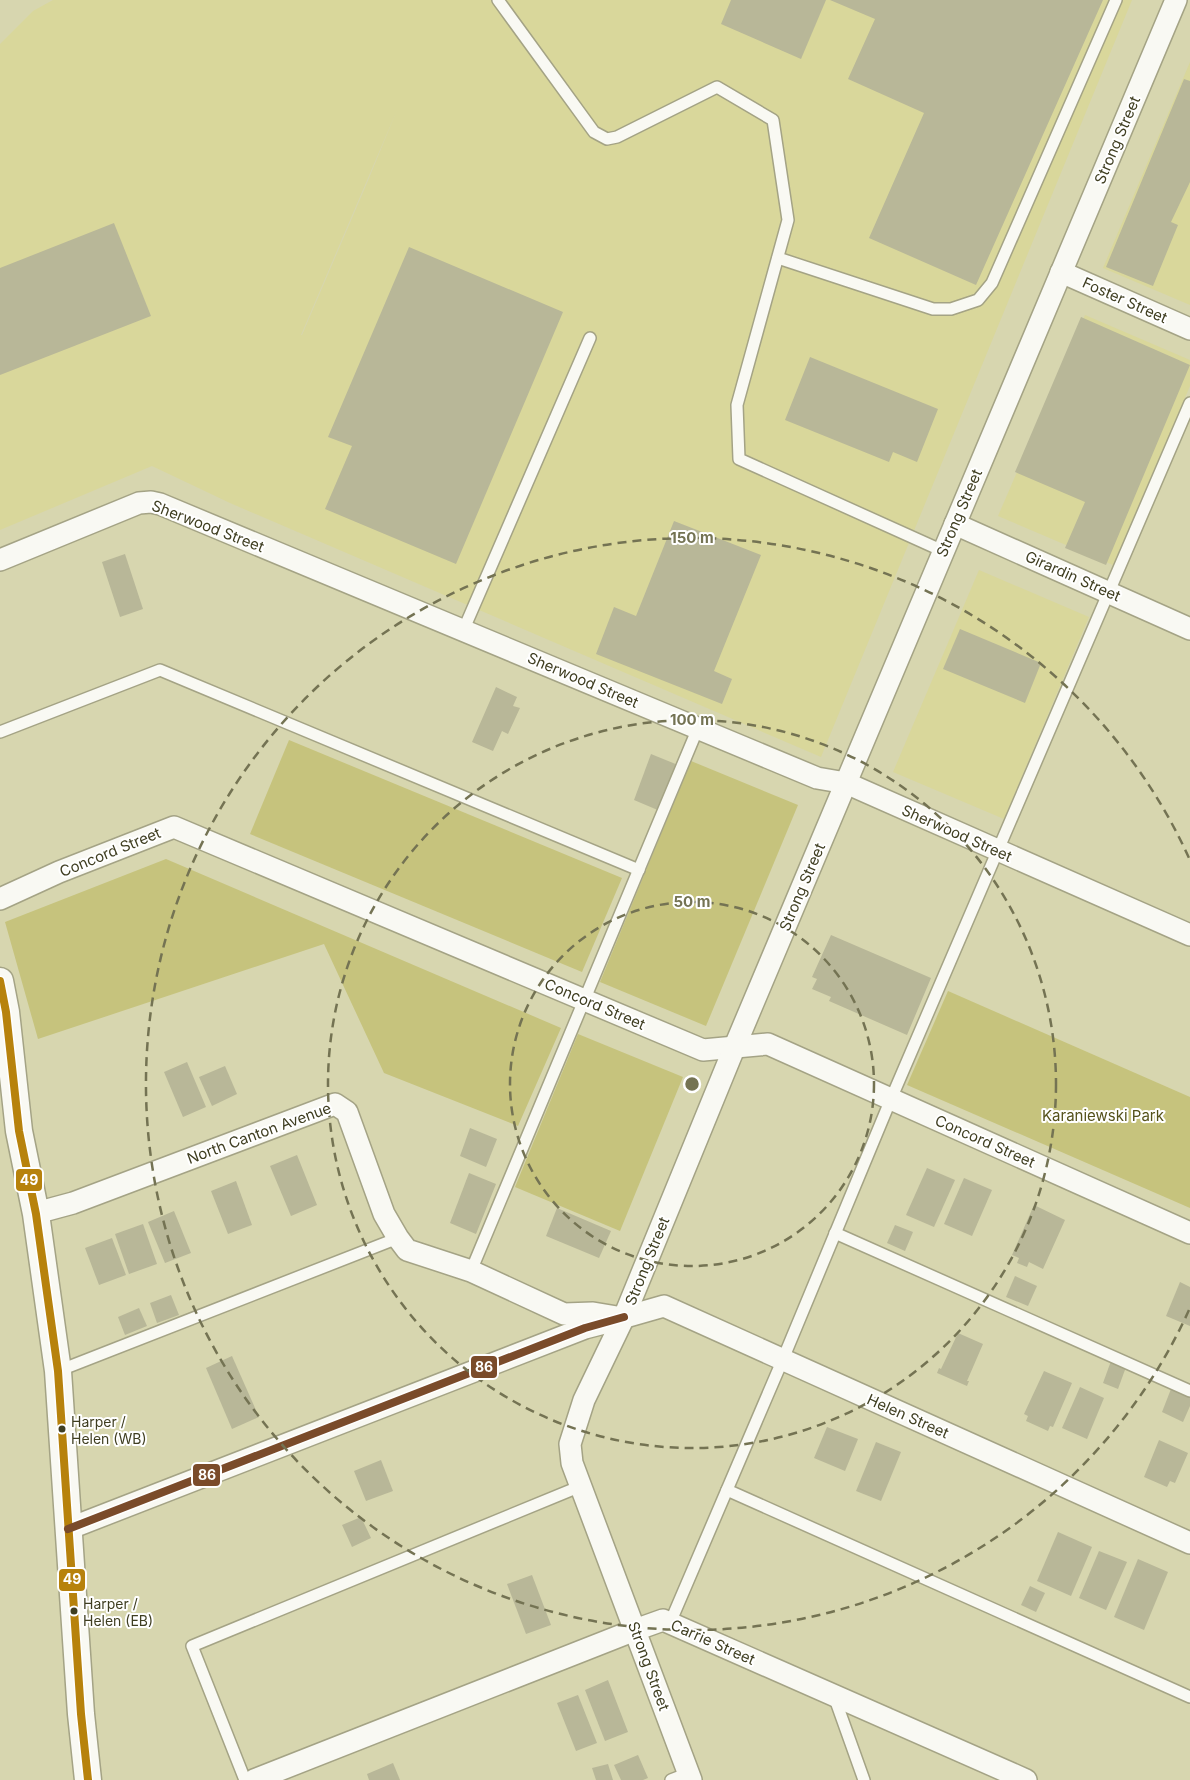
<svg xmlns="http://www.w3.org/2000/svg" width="1190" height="1780" font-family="Inter,sans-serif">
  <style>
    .built { fill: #d9d79b; fill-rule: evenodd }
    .green { fill: #c6c37d }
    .building { fill: #b8b798 }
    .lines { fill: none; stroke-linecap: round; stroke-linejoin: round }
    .service-casing { stroke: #a4a385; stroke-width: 14 }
    .minor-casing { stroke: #a4a385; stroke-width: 24 }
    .tertiary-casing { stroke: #a4a385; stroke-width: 29 }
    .service { stroke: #f9f9f3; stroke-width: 11 }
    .minor { stroke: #f9f9f3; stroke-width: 21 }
    .tertiary { stroke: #f9f9f3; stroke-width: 26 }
    .bus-1-casing { stroke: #fff; stroke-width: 11 }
    .bus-2-casing { stroke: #fff; stroke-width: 11 }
    .bus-1 { stroke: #b7820c; stroke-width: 8 }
    .bus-2 { stroke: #7a4b2a; stroke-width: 8 }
    .ring { fill: none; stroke: #747353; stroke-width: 2.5; stroke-dasharray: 9 6 }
    .bus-dot { fill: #3f3e21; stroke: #fff; stroke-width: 2 }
    .labels { text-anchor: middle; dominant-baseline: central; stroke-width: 4; stroke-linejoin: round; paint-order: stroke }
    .bus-label { font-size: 14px; fill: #3f3e21; stroke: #fff; text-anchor: start }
    .street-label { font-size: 15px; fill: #3f3e21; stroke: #fff }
    .park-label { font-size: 15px; fill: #54511a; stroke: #fff }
    .centre { fill: #747353; stroke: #fff; stroke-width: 2.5 }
    .ring-label { font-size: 15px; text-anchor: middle; font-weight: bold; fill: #747353; stroke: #fff; stroke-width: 4; stroke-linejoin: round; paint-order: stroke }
    .line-badge { stroke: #fff; stroke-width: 2 }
    .badge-label { font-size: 14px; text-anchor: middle; font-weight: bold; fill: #fff }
  </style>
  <rect width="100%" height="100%" fill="#d7d6af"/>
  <g class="built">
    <path d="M53,0H1132L821,757L230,503L152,466L0,530V44L33,11ZM397,110L367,183L302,335H301Z"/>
    <path d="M1190,62V305L1103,268Z"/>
    <path d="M1085,315L1190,360V386L1113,565L998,516Z"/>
    <path d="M979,570L1089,617L1004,819L893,772Z"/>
  </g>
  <g class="green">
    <path d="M289,740L622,878L582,972L250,834Z"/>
    <path d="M691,761L798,805L706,1026L600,982Z"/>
    <path d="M166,859L561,1028L518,1126L384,1073L324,944L38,1039L5,922Z"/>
    <path d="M948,991L1190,1097V1208L907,1085Z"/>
    <path d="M578,1034L683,1077L620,1231L515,1187Z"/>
  </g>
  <g class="building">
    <path d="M731,0H826L801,59L721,24Z"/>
    <path d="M830,0H1103L976,285L869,238L924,113L848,79L875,19Z"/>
    <path d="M1184,79L1190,81V182L1171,222L1178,225L1153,286L1106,267Z"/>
    <path d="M114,223L151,316L0,375V268Z"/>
    <path d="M409,247L563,312L456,564L325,509L352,446L328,437Z"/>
    <path d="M1081,317L1190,365L1106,565L1065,548L1085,502L1015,472Z"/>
    <path d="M810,357L938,409L917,462L893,452L889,462L785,420Z"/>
    <path d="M674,521L761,555L714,671L732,679L722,704L596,654L614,607L636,616Z"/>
    <path d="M125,554L143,609L120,617L102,562Z"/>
    <path d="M960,629L1041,663L1025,703L943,669Z"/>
    <path d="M496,687L517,697L513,706L520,708L508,734L502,731L493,751L472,742Z"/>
    <path d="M651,754L678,765L660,811L634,800Z"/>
    <path d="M831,935L931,978L907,1035L829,1001L831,997L812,989L817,979L812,977Z"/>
    <path d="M187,1062L206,1107L183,1117L164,1072Z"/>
    <path d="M225,1066L237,1094L212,1106L199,1077Z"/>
    <path d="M470,1128L497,1139L486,1167L460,1156Z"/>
    <path d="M297,1155L317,1205L291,1216L270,1166Z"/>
    <path d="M927,1168L955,1180L934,1227L906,1215Z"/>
    <path d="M469,1173L496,1184L476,1234L450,1223Z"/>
    <path d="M964,1178L992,1190L972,1236L944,1224Z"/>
    <path d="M236,1181L252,1225L228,1234L211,1191Z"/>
    <path d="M1034,1205L1065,1220L1043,1269L1029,1262L1027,1267L1017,1263L1019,1258L1012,1255Z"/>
    <path d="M557,1208L611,1231L599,1258L546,1236Z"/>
    <path d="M174,1211L191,1253L165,1263L148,1222Z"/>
    <path d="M143,1224L157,1264L129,1274L115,1234Z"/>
    <path d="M895,1225L913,1232L905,1251L887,1243Z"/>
    <path d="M112,1238L126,1275L99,1285L85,1248Z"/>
    <path d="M1015,1276L1037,1286L1028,1306L1006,1297Z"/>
    <path d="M1180,1282L1190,1287V1326L1166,1316Z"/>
    <path d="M171,1295L179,1315L157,1323L150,1303Z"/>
    <path d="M139,1308L147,1326L125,1335L118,1317Z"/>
    <path d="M958,1333L983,1344L967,1381H969L967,1386L937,1373L939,1368L941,1369Z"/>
    <path d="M232,1356L259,1417L232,1429L206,1368Z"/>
    <path d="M1111,1361L1126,1367L1118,1389L1103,1383Z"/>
    <path d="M1044,1371L1072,1383L1053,1427L1050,1426L1048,1431L1026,1421L1028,1416L1024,1414Z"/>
    <path d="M1080,1387L1104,1398L1087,1439L1062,1428Z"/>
    <path d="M1171,1389L1190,1398V1406L1183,1422L1162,1412Z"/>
    <path d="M827,1427L858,1439L845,1471L814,1458Z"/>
    <path d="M1159,1440L1188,1453L1175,1483L1170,1481L1167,1487L1144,1477Z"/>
    <path d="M876,1442L901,1452L881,1501L856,1491Z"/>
    <path d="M381,1460L393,1491L366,1501L354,1471Z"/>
    <path d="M361,1517L371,1538L352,1547L342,1525Z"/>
    <path d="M1058,1532L1092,1547L1071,1596L1037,1581Z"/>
    <path d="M1099,1551L1127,1562L1106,1610L1079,1598Z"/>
    <path d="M1138,1559L1168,1572L1144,1630L1114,1617Z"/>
    <path d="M532,1575L551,1625L526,1634L507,1584Z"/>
    <path d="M1030,1586L1045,1593L1036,1612L1021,1605Z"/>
    <path d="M608,1680L628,1732L605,1741L585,1690Z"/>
    <path d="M578,1695L597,1743L576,1751L557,1703Z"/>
    <path d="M638,1755L648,1778L643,1780H621L614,1765Z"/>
    <path d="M393,1763L400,1780H369L367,1774Z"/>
    <path d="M608,1764L613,1780H596L592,1768Z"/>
  </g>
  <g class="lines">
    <g class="service-casing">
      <g id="service">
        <path d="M498,0L594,132L607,139L617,137L717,87L773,120L788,220L737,405L739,459L943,551"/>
        <path d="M778,258L933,309H951L978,300L992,283L1116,0"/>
        <path d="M463,631L590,338"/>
        <path d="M0,732L160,670L639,870"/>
        <path d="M835,1233L1190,1391"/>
        <path d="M471,1271L698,728"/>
        <path d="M58,1371L398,1238"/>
        <path d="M727,1490L1190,1697"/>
        <path d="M670,1623L783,1359L891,1099L1190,403"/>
        <path d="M834,1696L864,1780"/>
        <path d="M245,1780L192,1646L581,1486"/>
        <path d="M671,1780L689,1773"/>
      </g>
    </g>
    <g class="minor-casing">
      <g id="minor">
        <path d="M1061,272L1190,329"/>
        <path d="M955,524L1190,629"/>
        <path d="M0,560L139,503L151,502L160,504L817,778L846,783L1190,935"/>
        <path d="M0,899L59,872L174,827L703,1050L768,1044L1190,1233"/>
        <path d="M36,1213L73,1203L335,1104L347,1112L384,1214L398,1238L407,1250L471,1271L564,1314L593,1313L623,1318"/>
        <path d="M622,1318L664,1306L1190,1543"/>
        <path d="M68,1529L585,1328L612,1321"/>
        <path d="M254,1780L635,1630L663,1620L1026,1780"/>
        <path d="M691,1780L572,1463L570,1444L584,1400L624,1317L735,1046L1176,0"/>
      </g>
    </g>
    <g class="tertiary-casing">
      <path id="tertiary" d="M0,981L6,1012L19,1131L36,1214L58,1371L81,1714L88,1780"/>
    </g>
    <use href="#service" class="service"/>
    <use href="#minor" class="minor"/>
    <use href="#tertiary" class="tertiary"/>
    <g class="bus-1-casing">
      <path id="bus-1" d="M0,981L6,1012L19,1131L36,1214L58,1371L81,1714L88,1780"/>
    </g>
    <g class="bus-2-casing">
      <path id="bus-2" d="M68,1529L585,1328L624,1317"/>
    </g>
    <use href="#bus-1" class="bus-1"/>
    <use href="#bus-2" class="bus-2"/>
  </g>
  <g class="ring">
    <circle cx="692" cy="1084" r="182"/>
    <circle cx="692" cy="1084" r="364"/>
    <path d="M1189 1310A546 546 0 1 1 1189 858"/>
  </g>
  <g class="bus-dot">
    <circle cx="62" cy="1429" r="4.5"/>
    <circle cx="74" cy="1611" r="4.5"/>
  </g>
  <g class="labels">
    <g class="bus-label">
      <text x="71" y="1421">Harper /<tspan x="71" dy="17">Helen (WB)</tspan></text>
      <text x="83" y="1603">Harper /<tspan x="83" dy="17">Helen (EB)</tspan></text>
    </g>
    <g class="street-label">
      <text transform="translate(1117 140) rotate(-67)">Strong Street</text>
      <text transform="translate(1125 300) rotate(24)">Foster Street</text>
      <text transform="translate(959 513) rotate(-67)">Strong Street</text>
      <text transform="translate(208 526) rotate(21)">Sherwood Street</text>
      <text transform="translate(1073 576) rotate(24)">Girardin Street</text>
      <text transform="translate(583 680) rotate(23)">Sherwood Street</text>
      <text transform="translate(957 833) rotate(24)">Sherwood Street</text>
      <text transform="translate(110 852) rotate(-22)">Concord Street</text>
      <text transform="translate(802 887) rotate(-67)">Strong Street</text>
      <text transform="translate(595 1004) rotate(23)">Concord Street</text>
      <text transform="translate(259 1133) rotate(-20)">North Canton Avenue</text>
      <text transform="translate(985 1141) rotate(24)">Concord Street</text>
      <text transform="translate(647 1261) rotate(-68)">Strong Street</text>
      <text transform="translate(908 1416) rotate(24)">Helen Street</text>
      <text transform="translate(713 1642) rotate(24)">Carrie Street</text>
      <text transform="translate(649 1666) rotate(70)">Strong Street</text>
    </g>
    <g class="park-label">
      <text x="1103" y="1115">Karaniewski Park</text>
    </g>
  </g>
  <circle cx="692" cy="1084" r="8" class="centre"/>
  <g class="ring-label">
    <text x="692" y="543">150 m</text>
    <text x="692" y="725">100 m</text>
    <text x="692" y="907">50 m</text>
  </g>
  <g class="line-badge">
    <rect x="15" y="1168" width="28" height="24" rx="5" fill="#b7820c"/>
    <rect x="470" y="1355" width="28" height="24" rx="5" fill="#7a4b2a"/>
    <rect x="192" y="1463" width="29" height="24" rx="5" fill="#7a4b2a"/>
    <rect x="58" y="1568" width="28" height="24" rx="5" fill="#b7820c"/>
  </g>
  <g class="badge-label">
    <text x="29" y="1185">49</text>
    <text x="484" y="1372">86</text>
    <text x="207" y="1480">86</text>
    <text x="72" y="1584">49</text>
  </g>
</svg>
